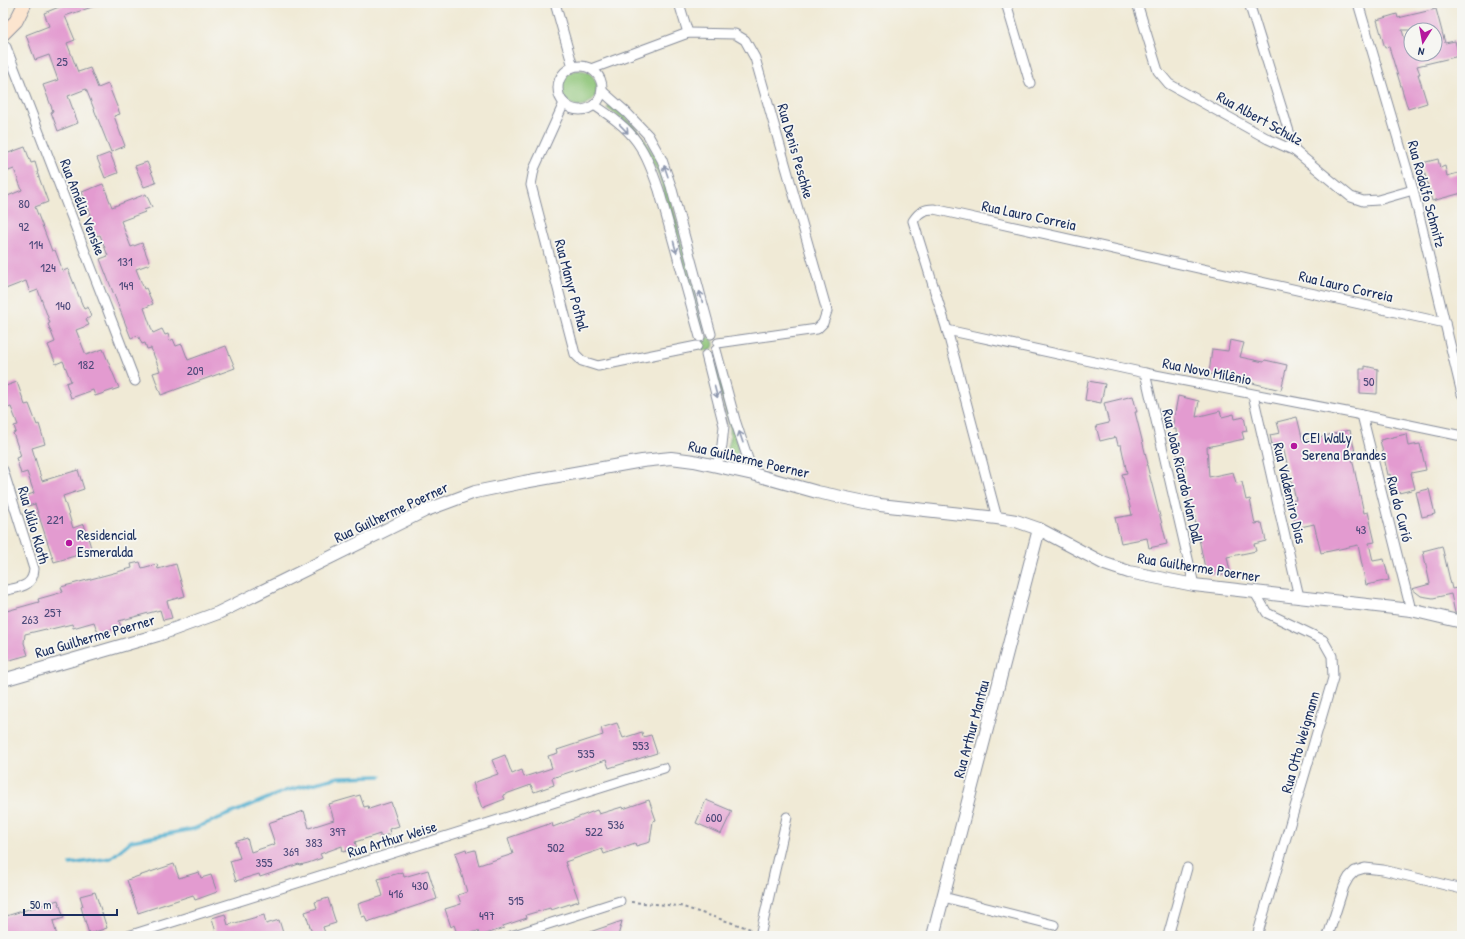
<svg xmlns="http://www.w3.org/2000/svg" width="1465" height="939" font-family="'Patrick Hand',sans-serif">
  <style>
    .green { fill: #8dc477; stroke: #547a6a }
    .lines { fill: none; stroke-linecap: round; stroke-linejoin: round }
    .stream { stroke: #50afcf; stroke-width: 3.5 }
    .building { fill: #e39bd0; fill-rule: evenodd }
    .minor-casing { stroke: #868c9a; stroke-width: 11 }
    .tertiary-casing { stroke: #868c9a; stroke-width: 14 }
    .secondary-casing { stroke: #868c9a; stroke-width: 15 }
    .path { stroke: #868c9a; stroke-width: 2; stroke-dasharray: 3 3; stroke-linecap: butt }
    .minor { stroke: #fff; stroke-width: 9 }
    .tertiary { stroke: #fff; stroke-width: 12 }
    .secondary { stroke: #fce5cf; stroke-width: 13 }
    .oneway { stroke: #8d97ae }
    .poi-dot { fill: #b5179e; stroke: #f6f6f2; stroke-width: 1.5 }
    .labels { text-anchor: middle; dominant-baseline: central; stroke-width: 3.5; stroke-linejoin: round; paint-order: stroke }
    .number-label { font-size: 13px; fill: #4d4a7a }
    .street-label { font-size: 15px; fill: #1b2f5e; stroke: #f6f6f2 }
    .poi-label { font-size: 15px; fill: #1b2f5e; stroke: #f6f6f2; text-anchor: start }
  </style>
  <rect width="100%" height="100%" fill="#f6f6f2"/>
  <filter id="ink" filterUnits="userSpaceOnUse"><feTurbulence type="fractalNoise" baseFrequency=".025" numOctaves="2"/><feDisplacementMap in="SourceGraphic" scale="8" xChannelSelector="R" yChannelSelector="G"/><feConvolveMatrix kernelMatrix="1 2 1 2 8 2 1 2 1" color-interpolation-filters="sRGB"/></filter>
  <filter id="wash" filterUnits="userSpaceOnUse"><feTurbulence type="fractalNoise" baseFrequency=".012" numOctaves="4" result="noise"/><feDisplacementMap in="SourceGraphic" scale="16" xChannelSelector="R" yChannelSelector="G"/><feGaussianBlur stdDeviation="0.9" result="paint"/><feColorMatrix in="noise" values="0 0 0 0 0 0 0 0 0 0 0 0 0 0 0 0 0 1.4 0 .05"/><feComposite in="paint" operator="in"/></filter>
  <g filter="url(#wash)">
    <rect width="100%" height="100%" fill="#f0ead6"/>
    <g class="green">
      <circle cx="579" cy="88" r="18"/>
      <path d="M611,104L630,121L641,135L649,146L664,173L705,329L703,330L700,328L659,175L644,147L625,122L607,108Z"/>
      <circle cx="707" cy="344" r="7"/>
      <path d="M713,362H715L738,444V457L734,460L727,458L726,455L730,439V426L712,363Z"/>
    </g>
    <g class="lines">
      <path class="stream" d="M70,864L111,858L131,841L193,829L285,791L339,777L381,776"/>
    </g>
    <g id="blocks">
      <g class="building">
        <path d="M63,3H98V5L65,16L75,40L67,43L78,72L90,68L98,88L108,84L120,114L114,116L125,146L111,152L86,89L68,96L78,123L58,131L51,112L53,111L43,85L58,80L49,55L35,60L26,35L49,26L44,13L64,5Z"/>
        <path d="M1436,9L1445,43L1455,41L1459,56L1417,66L1420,74H1418L1427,103L1408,109L1389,47L1385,48L1377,20L1397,14L1398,18ZM1402,30H1435V54H1409Z"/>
        <path d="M25,147L31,163L35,162L38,172H37L48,202L35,207L52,251L55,250L63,271L68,269L84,309L88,307L91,317L86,319L89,325L76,330L86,355L103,349L119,388L95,396L93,390L71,398L66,383L71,381L63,361L56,364L48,345L55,342L48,324L50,323L38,290L30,293L26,281L3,290V198L22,190L14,169L3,173V155Z"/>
        <path d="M110,153L118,173L105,178L97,158Z"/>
        <path d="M1438,159L1440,168L1445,166L1447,176L1462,172V193L1432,201L1422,163Z"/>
        <path d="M147,162L156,183L144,187L135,166Z"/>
        <path d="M103,184L112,207L146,194L152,207L144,210L145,212L121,221L131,247L142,243L150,264L136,269L144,289L146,288L153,304L144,308L153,333L162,329L165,335L168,334L170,341L173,339L176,346L182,344L188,360L226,346L235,368L161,395L153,373L160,371L151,348L147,349L145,343L142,344L138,335L131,338L100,259L108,256L100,235L96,236L88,216L91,215L82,192Z"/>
        <path d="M1230,340L1244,343L1240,357L1264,362L1265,360L1287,365L1281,390L1236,379V377L1209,374L1212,349L1228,351Z"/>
        <path d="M1365,366L1378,369L1377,394L1360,393V369H1365Z"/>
        <path d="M1088,381L1105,384L1101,403L1085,400Z"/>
        <path d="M17,382L25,405L29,404L37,425L39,424L45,444L32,448L42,481L78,470L84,489L63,496L73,528L84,524L92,551L54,562L35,504L28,506L25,496L34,493L27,472L21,474L16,458L21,456L13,433L16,432L14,426L18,425L11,407L5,409L3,404V387Z"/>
        <path d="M1133,396L1137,412H1135L1148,464L1147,465L1167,544L1149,548L1147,538L1121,543L1115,518L1132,515L1122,474L1127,473L1121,445H1118L1116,437L1100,441L1096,426L1109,423L1104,403Z"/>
        <path d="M1178,396L1199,401L1196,417L1220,411L1222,417L1234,414L1235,419L1244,417L1247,431L1242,432L1244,439L1207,447L1209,477L1233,472L1236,483L1242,482L1246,500L1250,499L1255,524L1262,523L1266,541L1254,544L1256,551L1227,557L1231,576L1206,573L1199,539H1197L1194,508L1188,509L1184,459L1178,460L1176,429H1172Z"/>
        <path d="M1297,417L1303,441L1350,430L1355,452L1351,453L1356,477L1364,513L1368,512L1375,542L1369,543L1373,561L1384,559L1389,580L1366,585L1358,545L1321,553L1314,524L1296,528L1290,501L1296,500L1282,443L1272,445L1270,435L1280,433L1277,422Z"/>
        <path d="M1406,434L1408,446L1420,444L1426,470L1411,473L1415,489L1395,494L1390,474L1388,475L1380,440Z"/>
        <path d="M1429,489L1435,514L1422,517L1416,492Z"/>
        <path d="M1442,546L1452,589L1462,587V614L1455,613L1451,594L1433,598L1421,596L1412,589L1430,584L1423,551Z"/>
        <path d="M140,562L142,568L157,564L158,569L176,564L185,596L167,601L172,618L163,620L160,610L119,621L121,627L98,633L94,622L73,628L72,624L47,630L46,629L25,634L24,643L28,655L3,662V612L39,602L38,599L63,592L61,587L132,568L131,564Z"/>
        <path d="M617,723L623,738L642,732L643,737L651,735L657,753L609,768L606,760L552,778L554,785L534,792L531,785L503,795L505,799L482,808L473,783L498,774L492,760L505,755L512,774L522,770L524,777L552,768L548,756L558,753L557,750L603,735L601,728Z"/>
        <path d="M360,795L364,807L368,806L369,809L391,802L399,826L389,829L390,834L380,837V834L355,842L357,848L343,852L342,846L320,854L322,858L308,863L300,865L299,864L260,877L259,874L236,881L230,861L240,858L235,842L247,838L251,852L275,844L268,823L304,811L309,828L334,820L329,804Z"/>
        <path d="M649,800L656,820L653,821L650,842L636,846L635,843L604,854L602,849L565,862L579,901L551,910L550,908L526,915L527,918L503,926L504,928L480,936L478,931L458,936L454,925L451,927L445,909L461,904L458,895L467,892L455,853L466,849L467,852L475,850L479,865L513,854L508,838L552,823L553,827L597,810L599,814L622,807L623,809Z"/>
        <path d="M706,800L732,811L721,834L696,823Z"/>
        <path d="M174,864L179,878L199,872L201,878L211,875L217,892L195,900L193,895L138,913L127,880Z"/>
        <path d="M428,870L437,899L367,922L365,916L362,917L358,904L383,896L378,879L403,872L404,877Z"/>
        <path d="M95,892L107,928L89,934L81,907L83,906L80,896Z"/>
        <path d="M328,898L336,923L323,927L326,936H313L305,912L317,908L315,902Z"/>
        <path d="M58,900L64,918L53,921L57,936H3V917Z"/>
        <path d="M225,914L228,925L264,915L266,924L279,920L284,936H217L212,918Z"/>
        <path d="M622,921L618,936H585L584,934Z"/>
      </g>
    </g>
  </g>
  <g filter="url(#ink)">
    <use href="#blocks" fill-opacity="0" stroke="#868c9a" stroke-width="1"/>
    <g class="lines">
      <g class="minor-casing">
        <g id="minor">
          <path d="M555,3L573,67"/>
          <path d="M679,3L688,33"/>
          <path d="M1006,3L1030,83"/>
          <path d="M1137,3L1158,71L1169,84L1268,139L1295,151L1351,197L1363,201L1378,200L1413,190"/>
          <path d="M1249,3L1295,151"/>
          <path d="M1358,3L1413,190L1462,394"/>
          <path d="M3,45L6,47L135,381"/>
          <circle cx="580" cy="88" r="22"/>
          <path d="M591,69L688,33L735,34L745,40L755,58L827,311L823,323L817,329L718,343"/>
          <path d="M602,91L626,112L648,135L662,160L671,186L711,334"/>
          <path d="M564,103L534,169L531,185L575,354L582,361L598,366L697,346"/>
          <path d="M594,105C609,115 626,126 637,142C647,156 653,173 659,190L700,337"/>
          <path d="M947,330L1145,373L1362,415L1462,436"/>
          <path d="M716,350L735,420L753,474"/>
          <path d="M706,355L724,426L722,445L717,466"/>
          <path d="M1145,373L1194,585"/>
          <path d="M1253,395L1299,597"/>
          <path d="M1362,415L1411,610"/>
          <path d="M3,470L34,569C33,588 18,587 3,591"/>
          <path d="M997,518L947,330L913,221C919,212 924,209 934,209L1445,323"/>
          <path d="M1254,591L1267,613L1323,640L1332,656L1333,678L1257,936"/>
          <path d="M943,897L1054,925"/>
          <path d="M128,936L664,768"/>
          <path d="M511,936L620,901"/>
          <path d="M760,936L787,817"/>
          <path d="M1168,936L1187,868"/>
          <path d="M1328,936L1344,886L1349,877L1355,871L1365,868L1383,870L1462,889"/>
        </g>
      </g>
      <g class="tertiary-casing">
        <g id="tertiary">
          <path d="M3,680L158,635L218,613L424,511L475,492L524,482L642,461L671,458L694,461L753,474L817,492L880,505L997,518L1016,521L1039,529L1105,564L1129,572L1194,585L1411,610L1462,622"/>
          <path d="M933,936L1039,529"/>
        </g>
      </g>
      <g class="secondary-casing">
        <path id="secondary" d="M3,34L16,21L25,3"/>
      </g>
      <path class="path" d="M631,902L680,906L751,929"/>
      <use href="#minor" class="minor"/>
      <use href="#tertiary" class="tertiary"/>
      <use href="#secondary" class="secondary"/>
    </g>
    <defs><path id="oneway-shaft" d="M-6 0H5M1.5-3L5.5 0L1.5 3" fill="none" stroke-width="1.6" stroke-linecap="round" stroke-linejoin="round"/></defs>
    <g class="oneway">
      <use href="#oneway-shaft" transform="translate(624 129) rotate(46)"/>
      <use href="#oneway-shaft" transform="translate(666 171) rotate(-109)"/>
      <use href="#oneway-shaft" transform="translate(675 247) rotate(75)"/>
      <use href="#oneway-shaft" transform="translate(701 297) rotate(-105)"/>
      <use href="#oneway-shaft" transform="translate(716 392) rotate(75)"/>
      <use href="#oneway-shaft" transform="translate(741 437) rotate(-109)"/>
    </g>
  </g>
  <g class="poi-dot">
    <circle cx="1294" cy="446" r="4"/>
    <circle cx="69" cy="543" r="4"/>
  </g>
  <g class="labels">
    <g class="number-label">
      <text x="62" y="61">25</text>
      <text x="24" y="203">80</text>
      <text x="24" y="226">92</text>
      <text x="36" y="244">114</text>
      <text x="125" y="261">131</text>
      <text x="48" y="267">124</text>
      <text x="126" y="285">149</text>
      <text x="63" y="305">140</text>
      <text x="86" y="364">182</text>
      <text x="195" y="370">209</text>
      <text x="1369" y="381">50</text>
      <text x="55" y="519">221</text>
      <text x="1361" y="529">43</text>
      <text x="53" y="612">257</text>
      <text x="30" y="619">263</text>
      <text x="641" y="745">553</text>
      <text x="586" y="753">535</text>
      <text x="714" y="817">600</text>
      <text x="616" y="824">536</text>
      <text x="338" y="831">397</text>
      <text x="594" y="831">522</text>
      <text x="314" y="842">383</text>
      <text x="556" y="847">502</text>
      <text x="291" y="851">369</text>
      <text x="264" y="862">355</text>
      <text x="420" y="885">430</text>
      <text x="396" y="893">416</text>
      <text x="516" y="900">515</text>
      <text x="487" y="915">497</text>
    </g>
    <g class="street-label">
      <text transform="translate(1260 118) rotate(29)">Rua Albert Schulz</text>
      <text transform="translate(796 151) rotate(74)">Rua Denis Peschke</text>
      <text transform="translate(1427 194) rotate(75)">Rua Rodolfo Schmitz</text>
      <text transform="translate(83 207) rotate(69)">Rua Amélia Venske</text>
      <text transform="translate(1029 215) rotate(12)">Rua Lauro Correia</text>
      <text transform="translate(572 285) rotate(75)">Rua Manyr Pofhal</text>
      <text transform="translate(1346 286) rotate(13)">Rua Lauro Correia</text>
      <text transform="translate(1207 371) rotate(11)">Rua Novo Milênio</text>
      <text transform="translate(749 459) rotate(13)">Rua Guilherme Poerner</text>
      <text transform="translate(1183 476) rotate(77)">Rua João Ricardo Wan Dall</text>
      <text transform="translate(1290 493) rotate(77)">Rua Valdemiro Dias</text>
      <text transform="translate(1400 509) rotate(76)">Rua do Curió</text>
      <text transform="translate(391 512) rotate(-25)">Rua Guilherme Poerner</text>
      <text transform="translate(34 525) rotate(74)">Rua Júlio Kloth</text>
      <text transform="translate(1199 567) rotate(9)">Rua Guilherme Poerner</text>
      <text transform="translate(95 636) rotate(-16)">Rua Guilherme Poerner</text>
      <text transform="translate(971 729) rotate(-75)">Rua Arthur Mantau</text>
      <text transform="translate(1300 742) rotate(-74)">Rua Otto Weigmann</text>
      <text transform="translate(392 839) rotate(-17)">Rua Arthur Weise</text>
    </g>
    <g class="poi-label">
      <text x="1302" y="437">CEI Wally<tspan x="1302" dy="17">Serena Brandes</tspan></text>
      <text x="77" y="534">Residencial<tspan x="77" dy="17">Esmeralda</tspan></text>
    </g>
  </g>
  <rect width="1465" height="939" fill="none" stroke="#f6f6f2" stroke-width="16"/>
  <g transform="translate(1423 42) rotate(191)"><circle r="19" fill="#f6f6f2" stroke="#9ea6b7"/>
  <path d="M0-3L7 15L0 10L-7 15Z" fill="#b5179e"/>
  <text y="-6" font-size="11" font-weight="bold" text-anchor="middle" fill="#1b2f5e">N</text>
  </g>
  <path d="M24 909v6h93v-6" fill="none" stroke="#1b2f5e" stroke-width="2"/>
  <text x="30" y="909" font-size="12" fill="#1b2f5e" stroke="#f6f6f2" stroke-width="3" paint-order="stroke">50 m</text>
</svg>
